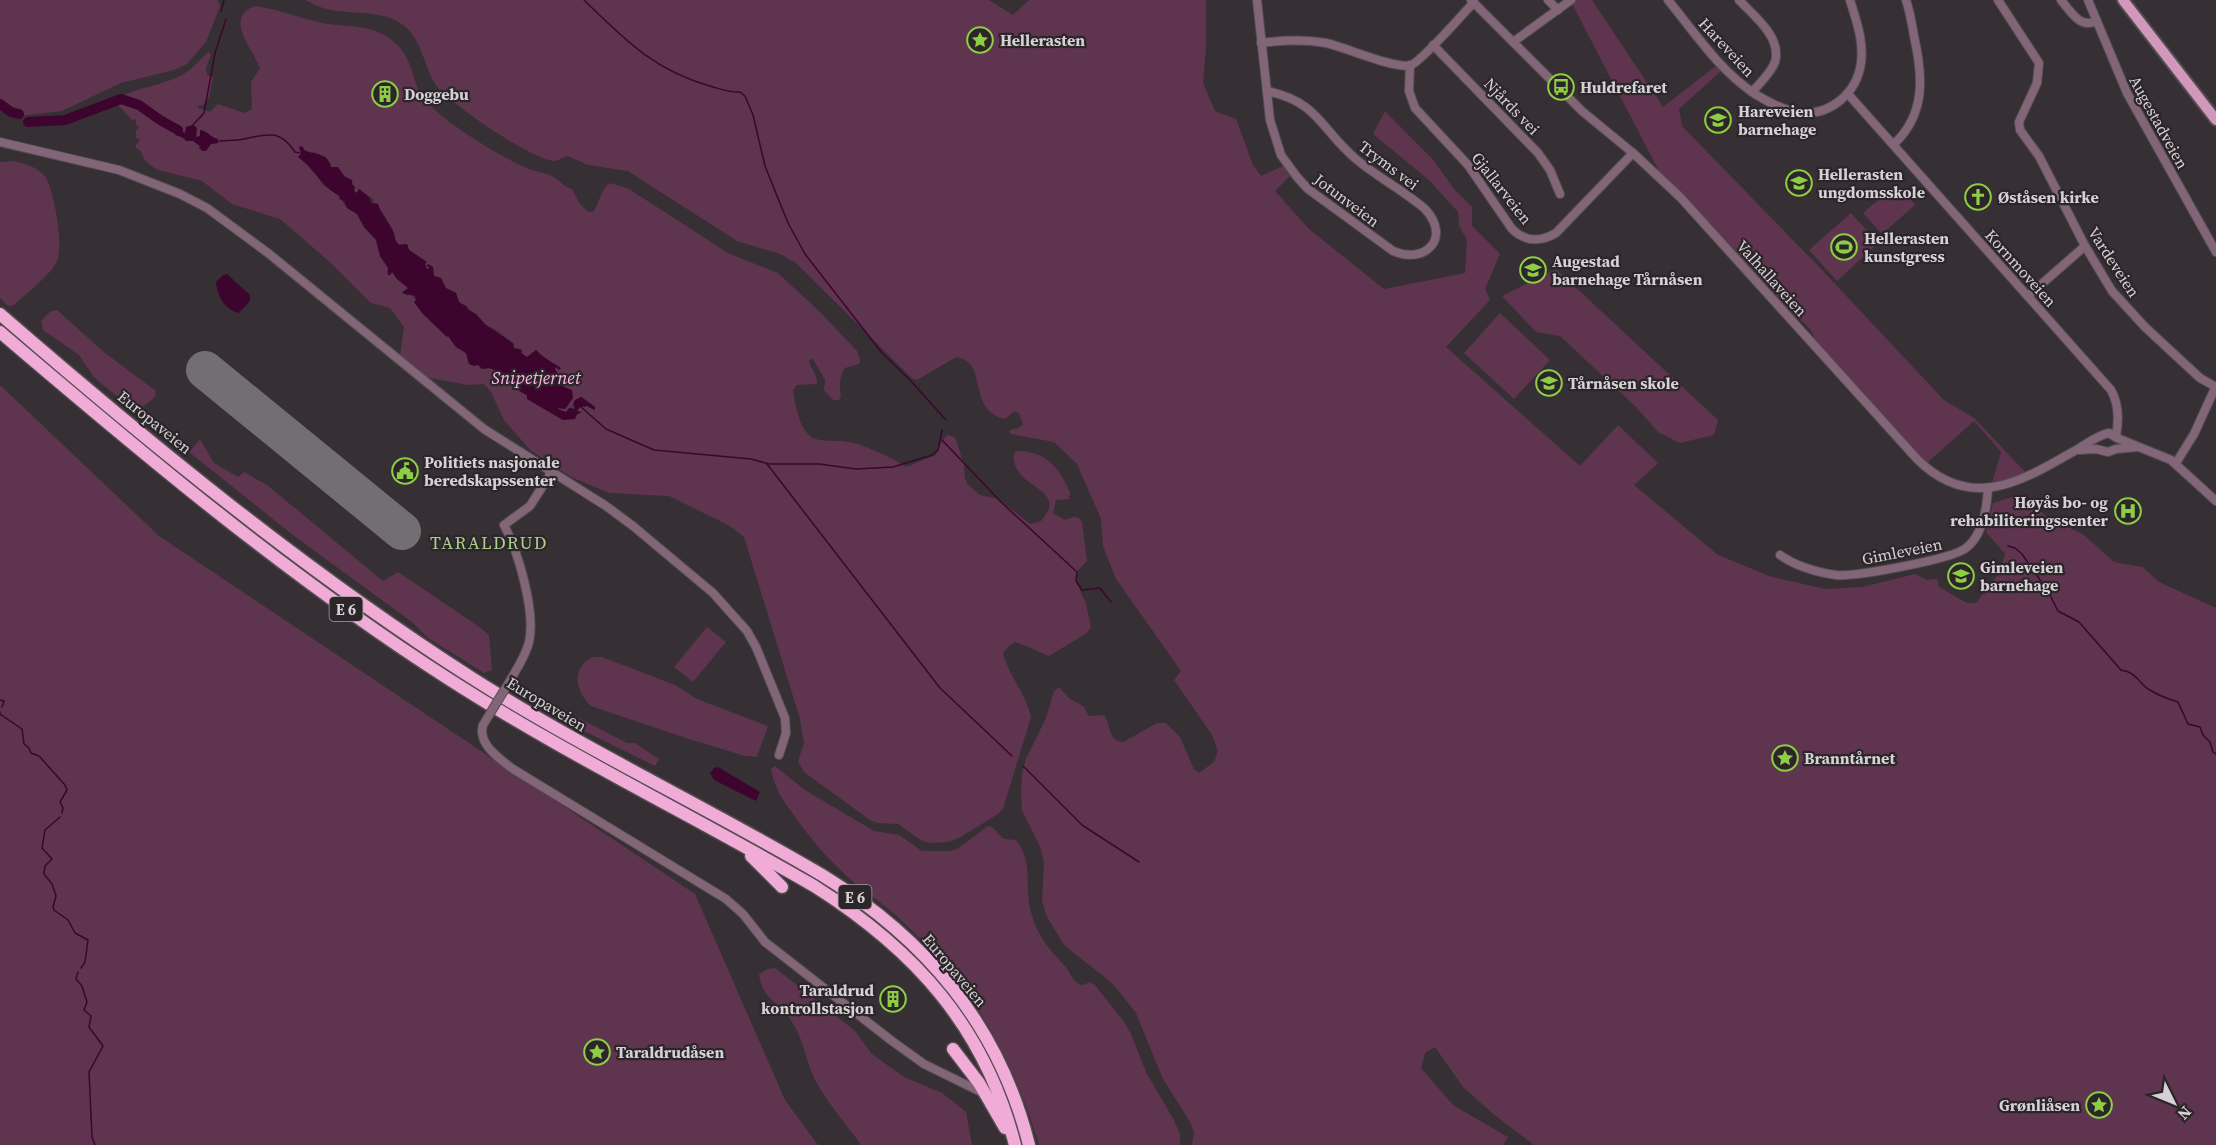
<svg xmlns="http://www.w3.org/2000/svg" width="2216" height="1145" font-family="'Source Serif 4',serif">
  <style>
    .green { fill: #5e344f; fill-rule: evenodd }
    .water { fill: #3d052e }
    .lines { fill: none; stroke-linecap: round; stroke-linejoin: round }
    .stream { stroke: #3d052e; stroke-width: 1.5 }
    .river { stroke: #3d052e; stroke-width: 10 }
    .runway { stroke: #736e71; stroke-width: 38 }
    .minor-casing { stroke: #534d51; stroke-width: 10 }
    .major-casing { stroke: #534d51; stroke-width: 14 }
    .highway-casing { stroke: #534d51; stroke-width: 15 }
    .minor { stroke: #826677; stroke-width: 8 }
    .major { stroke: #d198bc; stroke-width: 10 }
    .highway { stroke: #f0acd7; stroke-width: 12 }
    .minor-bridge-casing { stroke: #534d51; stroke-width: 10; stroke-linecap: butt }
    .minor-bridge { stroke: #826677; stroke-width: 8 }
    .labels { text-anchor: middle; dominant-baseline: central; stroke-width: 4.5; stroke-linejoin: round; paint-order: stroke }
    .shield { fill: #2c262a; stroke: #a39ea1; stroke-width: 1.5 }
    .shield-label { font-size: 15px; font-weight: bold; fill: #d6d1d4 }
    .poi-label { font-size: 16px; font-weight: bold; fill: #d6d1d4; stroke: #2c262a; text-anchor: start }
    .street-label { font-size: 16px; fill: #d6d1d4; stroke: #2c262a }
    .water-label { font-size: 18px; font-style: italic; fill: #ffb6e4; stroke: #2c262a }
    .neighbourhood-label { font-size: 18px; letter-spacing: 1.5px; fill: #aacf8b; stroke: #2c262a }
  </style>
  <rect width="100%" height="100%" fill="#363034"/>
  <g class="green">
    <path d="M0,0H217L220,6L206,42L187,64L174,70L121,83L62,111L11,117L0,111Z"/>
    <path d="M305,0H989L1013,15L1029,0H1206V48L1203,83L1215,111L1236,119L1253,165L1261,176L1283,166L1290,176L1275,191L1309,229L1384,289L1465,273L1467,240L1459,226L1458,212L1429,180L1373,134L1385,111L1434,161L1454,189L1472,207V226L1500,254L1485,289L1490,300L1446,347L1580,466L1618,425L1658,463L1634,485L1718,555L1772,577L1826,589L1862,587L1915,574L1927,580L1937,579L1939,587L1967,603H1976L2000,572L2005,554L1986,532L1993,503L2021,494L2046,516L2084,535L2114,562L2143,567L2159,582L2216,608V1145H1534L1492,1113L1463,1087L1435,1047L1425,1053L1421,1068L1453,1105L1508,1137L1503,1145H1192L1194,1133L1191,1124L1162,1077L1136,1013L1113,984L1064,945L1046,915L1042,900L1044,863L1041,849L1022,810L1021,793L1022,773L1026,759L1046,718L1054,691L1059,687L1070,699L1083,706L1089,716L1104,715C1111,724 1106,731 1117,741L1123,742L1157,723H1166L1180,737L1194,769L1199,773L1214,762L1218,751L1212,735L1174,680L1181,671L1116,579L1103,546L1101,519L1077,464L1054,442L1011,434L1009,432L1011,430L1018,428L1023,424L1019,413L1014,411L1005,419C965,409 990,362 956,357L917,380L913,379L796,263L780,254L737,241L628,171L588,165L568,156C564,157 559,160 555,161C534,161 448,103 436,85C423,65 423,41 403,25C383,9 350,15 326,9C319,7 312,3 305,0Z"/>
    <path d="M1570,0H1592L1663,107L1717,65L1721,71L1679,109L1682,126L1822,270L1944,400L1974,418L2028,475L1992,483L2001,452L1974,421L1927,463L1815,340C1812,327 1803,322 1793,315C1788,311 1783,305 1779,300L1659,171Z"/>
    <path d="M255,6C278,9 300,18 322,23C344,27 370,24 389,38C416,57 409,79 425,100C442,121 506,161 532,170C538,172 544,173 550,175C559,179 563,187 572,189L580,204L588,212H593C600,203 600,189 610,183L629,189L728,253L778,273L820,312L857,351L860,360L859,364L845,368C839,378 839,385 841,396L839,400H833L824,390L825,380L813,359L809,360C810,368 818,375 817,384L797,385L793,390C795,404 800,435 816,439C827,442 839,440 850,442C862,444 895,459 906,467L936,455L942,441L947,435L955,437L964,465L965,478L968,485L980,495L998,499L1030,524L1041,521C1043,518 1048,512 1049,509C1055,486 1010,485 1014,453C1020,449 1025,451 1032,453C1053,458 1061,474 1070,492L1069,499L1056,500L1053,513L1065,520L1074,517L1079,518L1082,523L1087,561L1078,570L1076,581L1086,604L1091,627L1087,633L1049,656L1016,642L1010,645L1003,653C1009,677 1025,691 1031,717L1003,809L998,814L959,838L948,842L931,843L922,841L898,824L877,823L870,820L804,772L798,761L804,743L800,719L744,537L730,526L669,496L609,493L571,477L530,450L504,420L491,392L484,384L468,385L425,377L400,356L404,327L390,308L371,303L331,263L280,219L232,204L202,181L158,170L150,165L144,159L140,150L136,148V145L140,140L136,138V131L139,127L136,124V119L132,120L118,105V98C139,87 160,86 180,76C192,70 199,60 209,52L211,55L206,68L207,75L213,77L209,97L203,105L198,106V108L210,112L218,104L244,113L252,109L251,82L260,68C253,50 223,17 255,6ZM193,125L197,128L196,137L200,136V130H203L218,143L211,144L206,151H201L199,148L200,146L193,141H186L177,134L178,130L185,133L186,127ZM299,147H303L304,150L310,153L314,152L326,157L331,167C340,171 343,176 352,180L354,191L357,193L359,189L374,200L373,203L378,204C379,210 382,211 385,216C390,225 393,237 399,245L400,244H407L409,250L427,262L425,263L427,269L430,268L427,265H431L434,276L441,278L446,288L456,293L459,303L465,305L486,325L496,330L514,344V348L520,349C522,352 523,356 528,358L536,350L553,364L561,368L560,370L556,367L555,370L561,376L559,380L563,381L561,384L562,386L572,391V399L565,409L559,408L558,410L566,412L571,407L575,409L573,404L575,400L582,397L595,407V410L587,406L580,407L577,411L580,414L577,415L575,419L563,420L527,399V395C516,391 510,380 500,373H497V371L489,368L483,369L478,365L469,363L467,354L456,347L448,336H446L422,313L415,301L416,300L411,294L408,296L404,294L402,291H406L408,288L397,279L392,272L390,275L387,273L388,268L380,256L376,240L364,227L357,214L347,208L338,195L322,184L314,170L298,157L301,154Z"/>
    <path d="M14,161C25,164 39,167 46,178C54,192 65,248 56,263C50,275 25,295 14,305L8,306L0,298V162Z"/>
    <path d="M1897,184L1915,205L1882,234L1863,213Z"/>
    <path d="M1851,213L1878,243L1837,281L1809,250Z"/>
    <path d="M1556,269L1718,420L1714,435L1680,443L1658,432L1636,407L1560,336L1536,332L1502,296Z"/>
    <path d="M57,310L105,353L156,391L155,397L139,410L128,405L103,385L93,376L79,355L43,330L41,321L51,311Z"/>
    <path d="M1500,313L1550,360L1514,399L1464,353Z"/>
    <path d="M0,385L159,536L695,894L785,1100L818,1145H0Z"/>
    <path d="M200,439L214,463L238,477L244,472L267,485L383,581L398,572L478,626L489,635L492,670L484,673L428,638L412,622L294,536L189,452Z"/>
    <path d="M707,627L726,642L693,682L674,667Z"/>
    <path d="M593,657H602L675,685L697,699L768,726L757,757L745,756L689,739L591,706C575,692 571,667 593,657Z"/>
    <path d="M567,717L579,718L627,743H635L659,759L655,766L562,720L561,718Z"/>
    <path d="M775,766L805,790L874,831L899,835L922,851H949L957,849L988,826L992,827L1004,839L1016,840C1034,862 1024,887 1031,912C1037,936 1049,949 1065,966C1072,974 1071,982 1083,985L1090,982L1095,985L1124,1022L1131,1034L1146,1072L1174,1120L1180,1134V1145H1039C1021,1085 995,1028 956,979C940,959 921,939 903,922C889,908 872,897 857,885C832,864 811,840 793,814C783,801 773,785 771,769Z"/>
    <path d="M775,968L854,1030L872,1054L904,1077L942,1093L966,1112L972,1145H861C847,1125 830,1106 818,1085C807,1067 805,1044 794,1025C783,1006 761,998 759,974L768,969Z"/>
  </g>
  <g class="water">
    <path d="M193,125L197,128L196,137L200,136V130C208,131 211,138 218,139V143L211,144L206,151H203L199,147L200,146L193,141H186L184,138L175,135L179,130L185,133L186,127Z"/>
    <path d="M299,146L303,147L304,150C314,155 329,153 331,167H338L345,177L352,180V184L355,187L354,191L357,193L359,189L370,198L371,203L378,204C381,215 390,223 394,233C396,240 394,240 399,245L407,244L409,250L427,262L425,264L427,269L430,268L427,266L428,264L433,267L434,276L441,278L446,288L456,293L459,302L467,307L468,310L476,314L486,325L513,343L514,348L522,350L521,353L527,357L536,350C541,357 554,363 561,368L559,370L556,367L555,370L561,376L559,380L563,382L561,384L562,386L572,390L573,398L565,409L559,408L558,409L566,412L569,408L575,409L573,404L575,400L581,397L595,407V410L587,406L580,407L577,411L582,412L577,414L575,419L563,420L527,399V395C516,391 510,380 501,373L497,374V371L489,368L482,369L478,365L474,366L469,364L466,353L456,347L448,336L447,337L422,313L414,302L416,300L415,296L402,293L408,288L397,279L392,272L390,275H388V268L380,256L376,240L364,227L357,214L347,208L344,201L339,199L340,197L338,195C320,185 314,168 298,157L301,154Z"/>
    <path d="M227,274L250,295V301L239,313C225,310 217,296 216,282L223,275Z"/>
    <path d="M718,767L760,792L756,801L714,780L710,773L714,768Z"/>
  </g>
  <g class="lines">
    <g class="stream">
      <path d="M584,0C626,41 655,71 713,87C721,89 731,93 740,92L745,96L753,115L765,166L788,223L805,254L882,353L910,380L946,420"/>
      <path d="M221,11L224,0"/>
      <path d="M193,125L204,113L215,53L226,19"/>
      <path d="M219,141C227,140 236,141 244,139C268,134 280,129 295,152L299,153"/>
      <path d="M581,407L606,429L654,450L751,459L769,464H819L856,469L893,467L932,455L938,450L942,430"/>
      <path d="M942,440L1001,502L1077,572L1076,581L1082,590L1100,588L1111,602"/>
      <path d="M767,464L940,688L1012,756"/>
      <path d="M2008,546L2015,548L2022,554L2049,593L2058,611L2079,622L2121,670C2124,671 2128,671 2130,673C2136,675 2142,685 2148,689C2158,695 2167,699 2178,702L2188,724L2200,727L2203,735L2210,742L2213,752L2216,754"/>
      <path d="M0,700L4,701L2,707"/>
      <path d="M0,713V712"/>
      <path d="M0,714L22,729L24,744L29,748L31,753L39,756L65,785L67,790L60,802L63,808L62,813"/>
      <path d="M1023,766L1082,825L1139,862"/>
      <path d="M60,817L45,830L42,848L52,859L45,866L44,874L52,884L56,896L53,907L54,910L68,920L75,933L88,940L85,962L81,968"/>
      <path d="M78,972L76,979L82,986L87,1002L84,1010L91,1016L89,1027L103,1046L89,1072L92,1137L95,1145"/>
    </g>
    <g class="river">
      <path d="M0,104L11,112L19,114"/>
      <path d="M28,122L65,120L121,99L139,105L160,120L178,130"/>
    </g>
    <path class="runway" d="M205,370L402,531"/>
    <g class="minor-casing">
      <g id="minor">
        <path d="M1257,0L1270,120L1281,155L1297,177L1308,189L1393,251C1425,265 1452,238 1425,209C1404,191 1379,178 1357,160C1321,130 1319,102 1267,91"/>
        <path d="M1471,0L1582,111L1633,153L1680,197L1917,459C1971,513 2022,481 2076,450C2086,444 2098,435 2109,433L2117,438L2171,460L2216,501"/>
        <path d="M1548,0L1558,10"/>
        <path d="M1668,0C1695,33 1719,70 1755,94C1768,102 1784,111 1801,113C1832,115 1857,92 1861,63C1864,41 1856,20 1850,0"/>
        <path d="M1739,0C1754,16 1782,37 1775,62C1771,73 1760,83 1752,92"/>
        <path d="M1998,0L2039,63L2037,83L2019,122L2020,130L2039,156L2085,246L2112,291L2145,327L2200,378L2216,387"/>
        <path d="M2061,0C2071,12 2080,29 2097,21"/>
        <path d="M2088,0L2127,93L2216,252"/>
        <path d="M1513,42L1571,0"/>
        <path d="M1261,43C1283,40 1304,39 1326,43C1345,47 1396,70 1411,65C1422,61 1463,14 1474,2"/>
        <path d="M1433,45L1538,153L1550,170L1560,194"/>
        <path d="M1410,65L1409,91L1415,108L1468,165L1512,229C1525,242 1541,242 1556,233L1633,153"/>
        <path d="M1848,94L2111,390C2119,404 2119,420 2116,436"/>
        <path d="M0,142L119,170L180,194L207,208L268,253L484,429L606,506L633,526L713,593L747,631L756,647L785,718L786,733L779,755"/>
        <path d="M1894,144C1926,114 1923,76 1914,36C1912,24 1910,12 1906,0"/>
        <path d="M2028,296L2085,246"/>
        <path d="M2079,450L2096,449L2108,452L2116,449L2137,447"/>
        <path d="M2176,463L2194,434L2216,386"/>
        <path d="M1780,555C1797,567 1816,572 1836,575C1855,577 1953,559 1966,548C1983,535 1987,508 1988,488"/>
        <path d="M511,679C518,667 526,655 529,642C536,612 518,551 504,525L530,506L551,473"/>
        <path d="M483,725C477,744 500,759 513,769L726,899L743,914L765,942L892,1041L924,1064L985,1094"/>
      </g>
    </g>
    <g class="major-casing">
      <path id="major" d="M2123,0L2216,120"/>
    </g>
    <g class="highway-casing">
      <g id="highway">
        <path d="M0,314C150,444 305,571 472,678C585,750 707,807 822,875C926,939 999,1025 1029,1145"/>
        <path d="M0,332C143,454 288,576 447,678C565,754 692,815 814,886C915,950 985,1027 1015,1145"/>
        <path d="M751,856L782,887"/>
        <path d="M953,1049L979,1083L1005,1128"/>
      </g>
    </g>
    <use href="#minor" class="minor"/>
    <use href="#major" class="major"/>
    <use href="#highway" class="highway"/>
    <g class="minor-bridge-casing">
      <path id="minor-bridge" d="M483,725L511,679"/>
    </g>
    <use href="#minor-bridge" class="minor-bridge"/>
  </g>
  <defs>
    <g id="sight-ring" transform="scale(1.35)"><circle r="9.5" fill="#2c262a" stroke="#8dce44" stroke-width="1.5"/><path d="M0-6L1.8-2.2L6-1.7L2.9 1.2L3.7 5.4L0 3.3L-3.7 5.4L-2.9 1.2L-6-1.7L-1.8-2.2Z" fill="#8dce44"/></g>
    <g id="bus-ring" transform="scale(1.35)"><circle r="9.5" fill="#2c262a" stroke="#8dce44" stroke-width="1.5"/><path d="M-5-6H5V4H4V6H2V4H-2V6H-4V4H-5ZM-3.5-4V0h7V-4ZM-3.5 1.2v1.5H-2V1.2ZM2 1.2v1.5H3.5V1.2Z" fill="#8dce44"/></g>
    <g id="building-ring" transform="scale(1.35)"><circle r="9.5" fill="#2c262a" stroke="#8dce44" stroke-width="1.5"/><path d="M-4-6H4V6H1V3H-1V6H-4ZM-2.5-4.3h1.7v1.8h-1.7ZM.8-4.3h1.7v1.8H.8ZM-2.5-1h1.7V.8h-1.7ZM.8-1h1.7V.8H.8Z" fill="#8dce44"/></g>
    <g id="school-ring" transform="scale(1.35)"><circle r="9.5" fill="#2c262a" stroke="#8dce44" stroke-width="1.5"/><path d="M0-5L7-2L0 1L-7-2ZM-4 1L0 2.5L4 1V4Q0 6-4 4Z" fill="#8dce44"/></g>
    <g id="church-ring" transform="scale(1.35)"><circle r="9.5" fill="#2c262a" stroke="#8dce44" stroke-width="1.5"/><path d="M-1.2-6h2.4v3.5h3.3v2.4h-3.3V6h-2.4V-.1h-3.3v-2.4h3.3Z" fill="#8dce44"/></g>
    <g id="stadium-ring" transform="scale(1.35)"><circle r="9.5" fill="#2c262a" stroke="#8dce44" stroke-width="1.5"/><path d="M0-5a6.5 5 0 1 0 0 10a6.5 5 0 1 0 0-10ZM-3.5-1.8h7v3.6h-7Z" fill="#8dce44"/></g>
    <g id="civic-ring" transform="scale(1.35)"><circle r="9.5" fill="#2c262a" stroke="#8dce44" stroke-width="1.5"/><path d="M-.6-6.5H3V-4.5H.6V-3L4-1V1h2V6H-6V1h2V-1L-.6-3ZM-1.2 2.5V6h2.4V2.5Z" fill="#8dce44"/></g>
    <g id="hospital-ring" transform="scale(1.35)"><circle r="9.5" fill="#2c262a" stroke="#8dce44" stroke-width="1.5"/><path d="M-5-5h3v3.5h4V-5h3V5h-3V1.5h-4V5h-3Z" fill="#8dce44"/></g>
  </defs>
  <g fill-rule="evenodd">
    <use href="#sight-ring" x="980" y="40"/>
    <use href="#bus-ring" x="1561" y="87"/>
    <use href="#building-ring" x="385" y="94"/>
    <use href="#school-ring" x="1718" y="120"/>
    <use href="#school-ring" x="1799" y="183"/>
    <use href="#church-ring" x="1978" y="197"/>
    <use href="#stadium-ring" x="1844" y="247"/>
    <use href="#school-ring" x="1533" y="270"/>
    <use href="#school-ring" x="1549" y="383"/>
    <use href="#civic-ring" x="405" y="471"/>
    <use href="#hospital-ring" x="2128" y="511"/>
    <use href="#school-ring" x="1961" y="576"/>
    <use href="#sight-ring" x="1785" y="758"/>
    <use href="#building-ring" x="893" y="999"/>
    <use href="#sight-ring" x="597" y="1052"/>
    <use href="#sight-ring" x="2099" y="1105"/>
  </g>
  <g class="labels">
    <g class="shield">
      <rect x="329.5" y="597" width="33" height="24" rx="4.5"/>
      <rect x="838.5" y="885" width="33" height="24" rx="4.5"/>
    </g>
    <g class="shield-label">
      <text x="346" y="609">E 6</text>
      <text x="855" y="897">E 6</text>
    </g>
    <g class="poi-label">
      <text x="1000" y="40">Hellerasten</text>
      <text x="1580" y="87">Huldrefaret</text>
      <text x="404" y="94">Doggebu</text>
      <text x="1738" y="111">Hareveien<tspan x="1738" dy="18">barnehage</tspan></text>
      <text x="1818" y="174">Hellerasten<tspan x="1818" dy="18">ungdomsskole</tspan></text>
      <text x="1998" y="197">Øståsen kirke</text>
      <text x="1864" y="238">Hellerasten<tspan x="1864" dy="18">kunstgress</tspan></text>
      <text x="1552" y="261">Augestad<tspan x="1552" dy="18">barnehage Tårnåsen</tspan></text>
      <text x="1568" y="383">Tårnåsen skole</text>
      <text x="424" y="462">Politiets nasjonale<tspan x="424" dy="18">beredskapssenter</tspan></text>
      <text x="2108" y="502" text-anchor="end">Høyås bo- og<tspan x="2108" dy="18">rehabiliteringssenter</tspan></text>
      <text x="1980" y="567">Gimleveien<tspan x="1980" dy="18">barnehage</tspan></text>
      <text x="1804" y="758">Branntårnet</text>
      <text x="874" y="990" text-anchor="end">Taraldrud<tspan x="874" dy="18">kontrollstasjon</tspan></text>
      <text x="616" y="1052">Taraldrudåsen</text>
      <text x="2080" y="1105" text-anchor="end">Grønliåsen</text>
    </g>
    <g class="street-label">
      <text transform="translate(1727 47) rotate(47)">Hareveien</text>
      <text transform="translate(1512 106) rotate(46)">Njårds vei</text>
      <text transform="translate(2159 122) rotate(61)">Augestadveien</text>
      <text transform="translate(1389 165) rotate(37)">Tryms vei</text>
      <text transform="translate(1502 188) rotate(52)">Gjallarveien</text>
      <text transform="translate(1347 200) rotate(37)">Jotunveien</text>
      <text transform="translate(2114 262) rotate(57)">Vardeveien</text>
      <text transform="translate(2021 268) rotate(48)">Kornmoveien</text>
      <text transform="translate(1772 278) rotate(48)">Valhallaveien</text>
      <text transform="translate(155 422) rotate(39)">Europaveien</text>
      <text transform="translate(1902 551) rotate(-11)">Gimleveien</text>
      <text transform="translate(547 704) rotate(31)">Europaveien</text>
      <text transform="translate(955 970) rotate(50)">Europaveien</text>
    </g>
    <g class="water-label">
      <text x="536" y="377">Snipetjernet</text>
    </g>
    <g class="neighbourhood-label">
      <text x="489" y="542">TARALDRUD</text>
    </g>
  </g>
  <g transform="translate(2174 1103) rotate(133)" stroke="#2c262a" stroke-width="4.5" paint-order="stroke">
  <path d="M0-4.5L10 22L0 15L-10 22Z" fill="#d6d1d4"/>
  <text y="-9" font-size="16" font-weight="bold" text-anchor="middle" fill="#d6d1d4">N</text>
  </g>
</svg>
